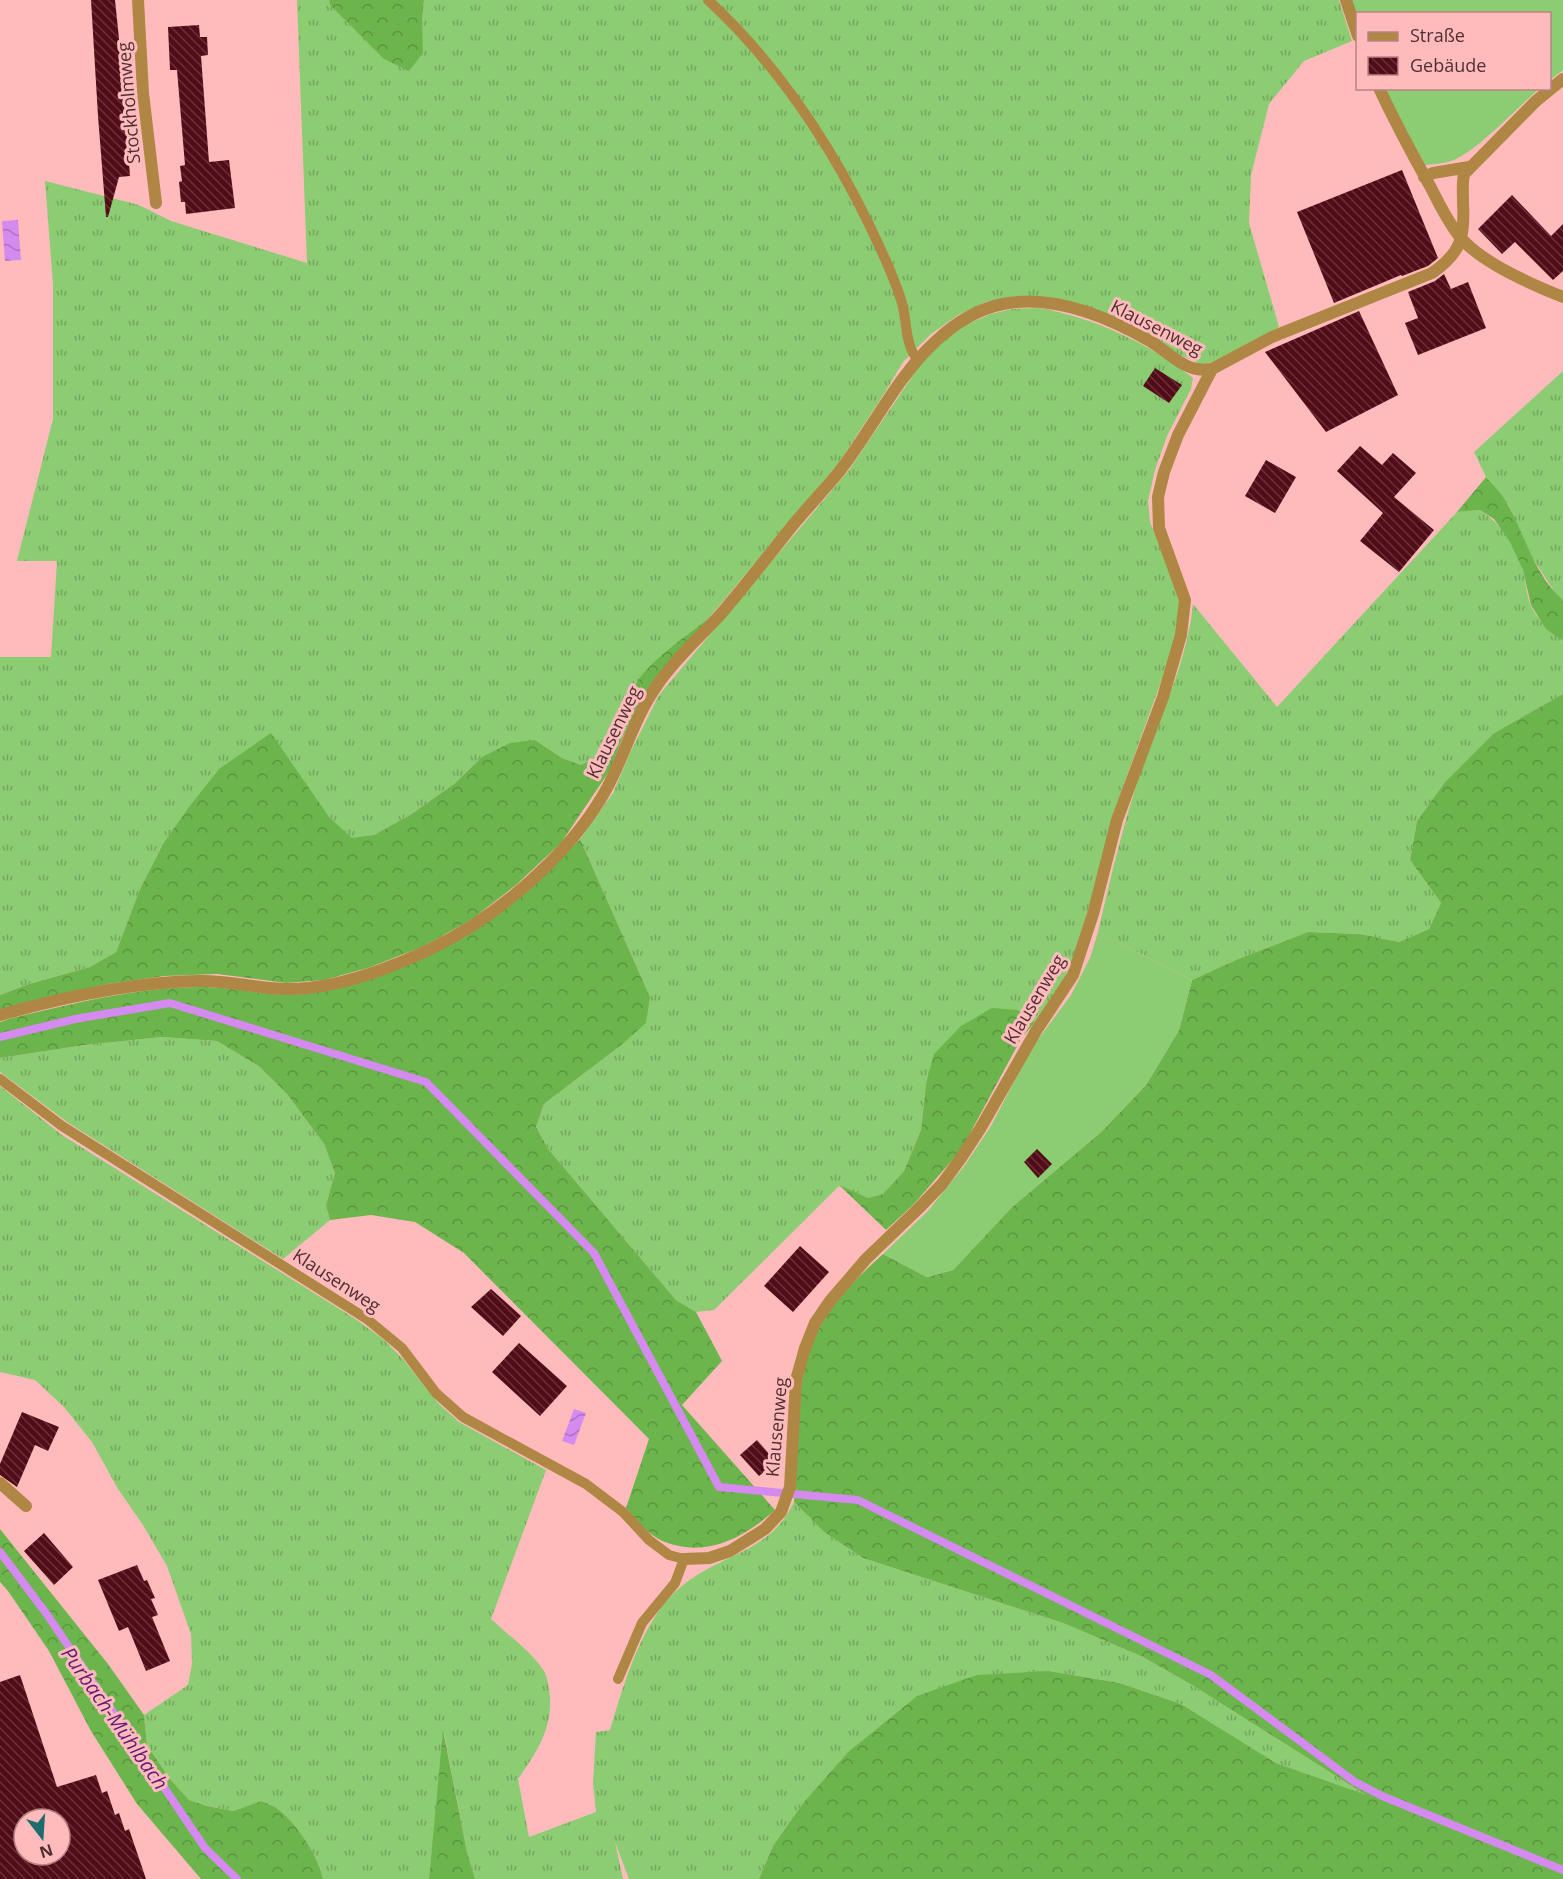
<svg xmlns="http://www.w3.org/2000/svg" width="1563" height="1879" font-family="'Open Sans',sans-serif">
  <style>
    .grass { fill: url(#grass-tufts) }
    .forest { fill: url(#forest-crowns) }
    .garden { fill: #8ccc72 }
    .water { fill: url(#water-waves) }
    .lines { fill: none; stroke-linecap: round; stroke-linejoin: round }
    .stream { stroke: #d48aee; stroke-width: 8 }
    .building { fill: url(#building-back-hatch); fill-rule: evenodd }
    .lane { stroke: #b08644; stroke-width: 10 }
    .street { stroke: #b08644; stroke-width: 12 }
    .labels { text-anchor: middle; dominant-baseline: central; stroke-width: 6; stroke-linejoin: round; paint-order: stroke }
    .street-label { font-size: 18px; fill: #502e30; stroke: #ffbbbc }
    .water-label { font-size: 20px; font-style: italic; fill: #5f1a74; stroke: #ffbbbc }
  </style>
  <defs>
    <pattern id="grass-tufts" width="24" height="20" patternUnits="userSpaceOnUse" patternTransform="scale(1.5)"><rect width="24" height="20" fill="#8ccc72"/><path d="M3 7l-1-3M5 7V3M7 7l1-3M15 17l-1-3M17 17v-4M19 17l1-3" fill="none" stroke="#75a65e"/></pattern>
    <pattern id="forest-crowns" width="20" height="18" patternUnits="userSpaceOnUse" patternTransform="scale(1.5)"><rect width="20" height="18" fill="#6cb54c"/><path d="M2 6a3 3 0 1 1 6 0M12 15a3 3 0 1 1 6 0" fill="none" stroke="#5b9440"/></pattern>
    <pattern id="water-waves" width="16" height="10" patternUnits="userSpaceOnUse" patternTransform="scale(1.5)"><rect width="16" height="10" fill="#d48aee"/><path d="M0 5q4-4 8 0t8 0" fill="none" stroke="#ae71c1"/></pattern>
    <pattern id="building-back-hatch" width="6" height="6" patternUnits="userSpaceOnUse" patternTransform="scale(1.5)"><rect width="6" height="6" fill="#510c18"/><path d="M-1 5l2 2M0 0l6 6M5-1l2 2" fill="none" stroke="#69303a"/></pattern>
  </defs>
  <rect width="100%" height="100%" fill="#ffbbbc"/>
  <g class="grass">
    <path d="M297,0H329L330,5L384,58L422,21L424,0H1339L1352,41L1304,61L1269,104L1251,175L1249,223L1279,327L1215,362L1200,364L1180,355L1134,325L1091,308L1056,299L1020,296L986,302L958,315L931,334L903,362L884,394L838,464L709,618L669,649L636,682L609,730L597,758L581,765L562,758L535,740L482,757L454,784L410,815L374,835L352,839L329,817L219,769L163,844L140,889L116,952L90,967L29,984L0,995V657H51L57,561H17L53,419V284L45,181L139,205L171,221L307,263Z"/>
    <path d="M1040,308C1094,318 1149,343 1193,378L1191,389L1167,436L1155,470L1148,501L1150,522L1172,577L1180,605L1176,634L1166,668L1120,795L1075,956L1059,989L1035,1022L1018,1010L926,1084L921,1130L904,1171L883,1194L868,1198L839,1186L714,1310L696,1312L676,1300L549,1150L536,1127L544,1104L620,1046L650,997L580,839L613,793L630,753L659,695L849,470L922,362L942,342L965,325L991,314L1012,309Z"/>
    <path d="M1563,371V600L1556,594L1530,554L1509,506L1486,477L1474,452Z"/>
    <path d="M1480,510C1502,524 1518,549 1524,574C1526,585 1527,597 1531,606C1539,621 1550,631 1563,641V694L1494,733L1445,782L1417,821L1410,860L1441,903L1429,929L1399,942L1360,934L1308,932L1238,959L1192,980L1098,932C1111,876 1124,820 1143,765C1162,711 1187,662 1193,604L1277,707L1457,512Z"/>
    <path d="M162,1037L217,1041L260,1067L287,1094L324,1144L335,1173L326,1205L330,1220L283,1259L67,1122L0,1072V1058L85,1045Z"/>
    <path d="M0,1086L62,1135L357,1320L384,1340L403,1359L438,1403L459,1422L546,1470L491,1619C508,1635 531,1651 544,1671C547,1676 548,1684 549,1689C555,1725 537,1752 518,1779L529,1837L596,1812L593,1783L596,1732L610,1730C624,1683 643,1616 683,1585C722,1554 771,1552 794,1502L824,1532L863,1558L1063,1623L1143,1657L1192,1685L1369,1797L1276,1763L1181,1704L1120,1683L1049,1671L917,1696L848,1752L803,1803L773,1846L759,1879H629L615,1842L623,1879H475L467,1852L444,1733L429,1879H323C319,1857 297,1824 279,1810C275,1806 268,1804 263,1801L233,1811L207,1806L189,1800L170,1779L147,1745L144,1715L188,1685L192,1664L191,1634L167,1566L143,1525L118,1489L92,1442L64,1407L35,1380L0,1372Z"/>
  </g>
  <g class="forest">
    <path d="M329,0H424L422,21L423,53L409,71L384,59L330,5Z"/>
    <path d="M1486,477C1494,486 1504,496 1509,507C1526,538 1535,576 1563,600V641L1546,629L1531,605L1523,570L1510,542L1494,519L1480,510L1457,512Z"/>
    <path d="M709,618L639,704L622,739L610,770L561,843L516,885L471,920L422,947L368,968L324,980L286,983L217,974L164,976L108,984L0,1009V995L29,984L90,967L116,952L140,889L163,844L189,807L219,769L271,733L329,817L352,838L374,835L410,815L454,784L482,757L510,743L535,740L562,758L581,765L596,758C608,733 620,706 636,683C652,659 686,636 709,618Z"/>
    <path d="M1563,694V1879H759L773,1846L803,1803L848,1752L917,1696L977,1675L1049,1671L1120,1683L1181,1704L1276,1763L1366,1795L1192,1685L1143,1657L1063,1623L863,1558L824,1532L794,1502C798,1449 793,1389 814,1339C828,1305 857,1278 883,1254L927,1277L953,1270L1012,1207L1101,1132L1146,1085L1179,1030L1192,980L1238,959L1308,932L1360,934L1399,942L1429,929L1441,903L1410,860L1417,821L1445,782L1494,733Z"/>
    <path d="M580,839L650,997L646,1023L620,1046L544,1104L536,1127L549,1150L676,1300L696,1312L722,1361L682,1405L775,1510C744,1538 706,1558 665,1542C649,1536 637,1520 626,1508L649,1439L464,1253L415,1222L371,1215L330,1220L326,1205L335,1173L324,1144L287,1094L260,1067L217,1041L162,1037L85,1045L0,1058V1022L12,1018C76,1003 141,986 207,987C243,988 276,999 312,993L463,938L499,914L528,891Z"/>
    <path d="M992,1008L1018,1010L1035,1022L1021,1039L961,1150L914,1204L886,1230L839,1185L868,1198L883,1194L904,1171L921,1130L926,1084L934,1054L961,1026Z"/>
    <path d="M0,1529L108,1664L144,1715L147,1745L170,1779L189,1800L207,1806L233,1811L262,1801C268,1804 275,1806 279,1810C297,1824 319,1857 323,1879H201L137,1804L91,1731L49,1651L8,1591L0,1582Z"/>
    <path d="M443,1730L467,1852L475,1879H429Z"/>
  </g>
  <g class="garden">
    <path d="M1350,0H1563V70L1550,80V14H1358L1357,23Z"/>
    <path d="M1385,89H1539C1517,108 1480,148 1456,159C1445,164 1435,164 1424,165Z"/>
    <path d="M1098,932L1192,980L1179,1030L1146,1085L1101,1132L1012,1207L953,1270L927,1277L883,1254L927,1212L965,1165L991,1126L1031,1049L1071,995L1090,958Z"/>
  </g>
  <g class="water">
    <path d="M18,220L21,260L5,261L2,221Z"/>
    <path d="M574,1409L586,1413L574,1445L562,1441Z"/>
  </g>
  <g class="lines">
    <g class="stream">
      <path d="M0,1037L75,1019L170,1003L426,1082L594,1253L719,1487L858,1500L1211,1675L1355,1782L1382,1796L1563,1870"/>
      <path d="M0,1552L46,1613L205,1848L237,1879"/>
    </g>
  </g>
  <g class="building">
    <path d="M91,0H115L121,58L130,176L119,177L108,217H106L98,116Z"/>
    <path d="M199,25L200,37H207L208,55L201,56L209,162L229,160L235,208L186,214L185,202H181L179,182L182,181L180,166L185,165L177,70H170L168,27Z"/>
    <path d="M1402,170L1438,258L1428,266L1402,276L1401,275L1334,303L1297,212Z"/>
    <path d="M1512,195L1551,236L1563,224V271L1553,280L1515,242L1502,254L1478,229Z"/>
    <path d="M1444,274L1451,289L1468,282L1486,328L1418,355L1405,323L1418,318L1408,292L1435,281Z"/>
    <path d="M1359,311L1398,395L1326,432L1265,352Z"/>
    <path d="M1155,368L1182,385L1169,403L1143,386Z"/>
    <path d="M1360,446L1382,465L1393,453L1416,473L1394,497L1434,530L1399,572L1360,541L1383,513L1337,471Z"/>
    <path d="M1266,460L1296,477L1275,513L1245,496Z"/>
    <path d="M1037,1149L1052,1164L1038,1178L1024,1162Z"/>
    <path d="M800,1246L829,1272L793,1312L764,1286Z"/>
    <path d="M491,1289L521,1316L503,1336L471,1307Z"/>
    <path d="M519,1343L567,1386L540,1416L492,1372Z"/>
    <path d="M22,1412L59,1427L48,1451L35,1445L17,1487L0,1475V1464Z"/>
    <path d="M757,1440L776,1462L759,1476L740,1455Z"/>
    <path d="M44,1533L73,1567L54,1585L24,1551Z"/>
    <path d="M137,1565L144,1581L147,1580L155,1598L151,1599L158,1615L152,1617L170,1661L146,1671L128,1627L119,1631L98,1580Z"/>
    <path d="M20,1675L57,1787L96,1775L102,1793L107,1791L115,1815L119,1813L125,1831L129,1829L146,1879H0V1682ZM24,1819H60V1855H24Z"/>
  </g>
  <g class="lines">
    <g class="lane">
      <path d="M708,0C787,73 843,163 886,261C892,275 898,289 902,303C907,321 905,346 918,360"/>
      <path d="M0,1079L62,1126L367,1319L402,1348L436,1393L463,1417L586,1484L623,1512L649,1540L669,1555L684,1559L675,1583L642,1623L618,1679"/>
    </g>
    <g class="street">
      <path d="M138,0L143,93L156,203"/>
      <path d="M1346,0L1358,36"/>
      <path d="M1379,88C1395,122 1412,154 1430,186C1439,203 1448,223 1461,238C1481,262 1533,285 1563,297"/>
      <path d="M1424,177L1433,173L1469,167"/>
      <path d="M0,1015C64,997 132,982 198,981C227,980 254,988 283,989C343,991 422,957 472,926C524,892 577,843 607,788C625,754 635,716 658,684C675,659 699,638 720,615C745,586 769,555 793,525C808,507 824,490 839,472C872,430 897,376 936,341C954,324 978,309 1003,304C1052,294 1108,317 1150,341C1165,350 1180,366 1197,369C1202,370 1207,369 1212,369"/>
      <path d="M0,1483L26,1506"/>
      <path d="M684,1559L709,1558L730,1551L765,1529L781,1512L790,1487L796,1380L805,1348L815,1323L830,1301L866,1259L919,1208L942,1184L961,1158L980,1129L1036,1031L1073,975L1093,914L1117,820L1163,697L1181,635L1185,600L1159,528L1158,497L1164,472L1178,435L1212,369L1272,337L1432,273C1461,253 1465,237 1463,203C1463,193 1462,184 1464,174L1536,101L1563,79"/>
    </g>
  </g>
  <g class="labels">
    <g class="street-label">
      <text transform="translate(128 103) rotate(-95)">Stockholmweg</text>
      <text transform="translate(1157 327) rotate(27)">Klausenweg</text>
      <text transform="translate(613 732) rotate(-64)">Klausenweg</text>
      <text transform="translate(1034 999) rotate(-59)">Klausenweg</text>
      <text transform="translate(337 1280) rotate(33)">Klausenweg</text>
      <text transform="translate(776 1427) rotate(-85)">Klausenweg</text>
    </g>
    <g class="water-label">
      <text transform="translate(115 1718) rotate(55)">Purbach-Mühlbach</text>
    </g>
  </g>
  <rect x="1356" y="12" width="195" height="78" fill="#ffbbbc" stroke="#b98384" stroke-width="1.5"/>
  <rect x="1368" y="32" width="30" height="9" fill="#b08644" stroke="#b98384" stroke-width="1.5"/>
  <text x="1410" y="42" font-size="18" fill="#502e30">Straße</text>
  <rect x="1368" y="57" width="30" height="18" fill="url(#building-back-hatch)" stroke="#b98384" stroke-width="1.5"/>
  <text x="1410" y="72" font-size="18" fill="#502e30">Gebäude</text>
  <g transform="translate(42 1837) rotate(163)"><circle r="28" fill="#ffbbbc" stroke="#b98384" stroke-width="1.5"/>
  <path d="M0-4.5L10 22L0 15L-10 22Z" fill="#1e6b6d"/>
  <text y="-9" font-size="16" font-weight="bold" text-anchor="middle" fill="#502e30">N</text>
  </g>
</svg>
